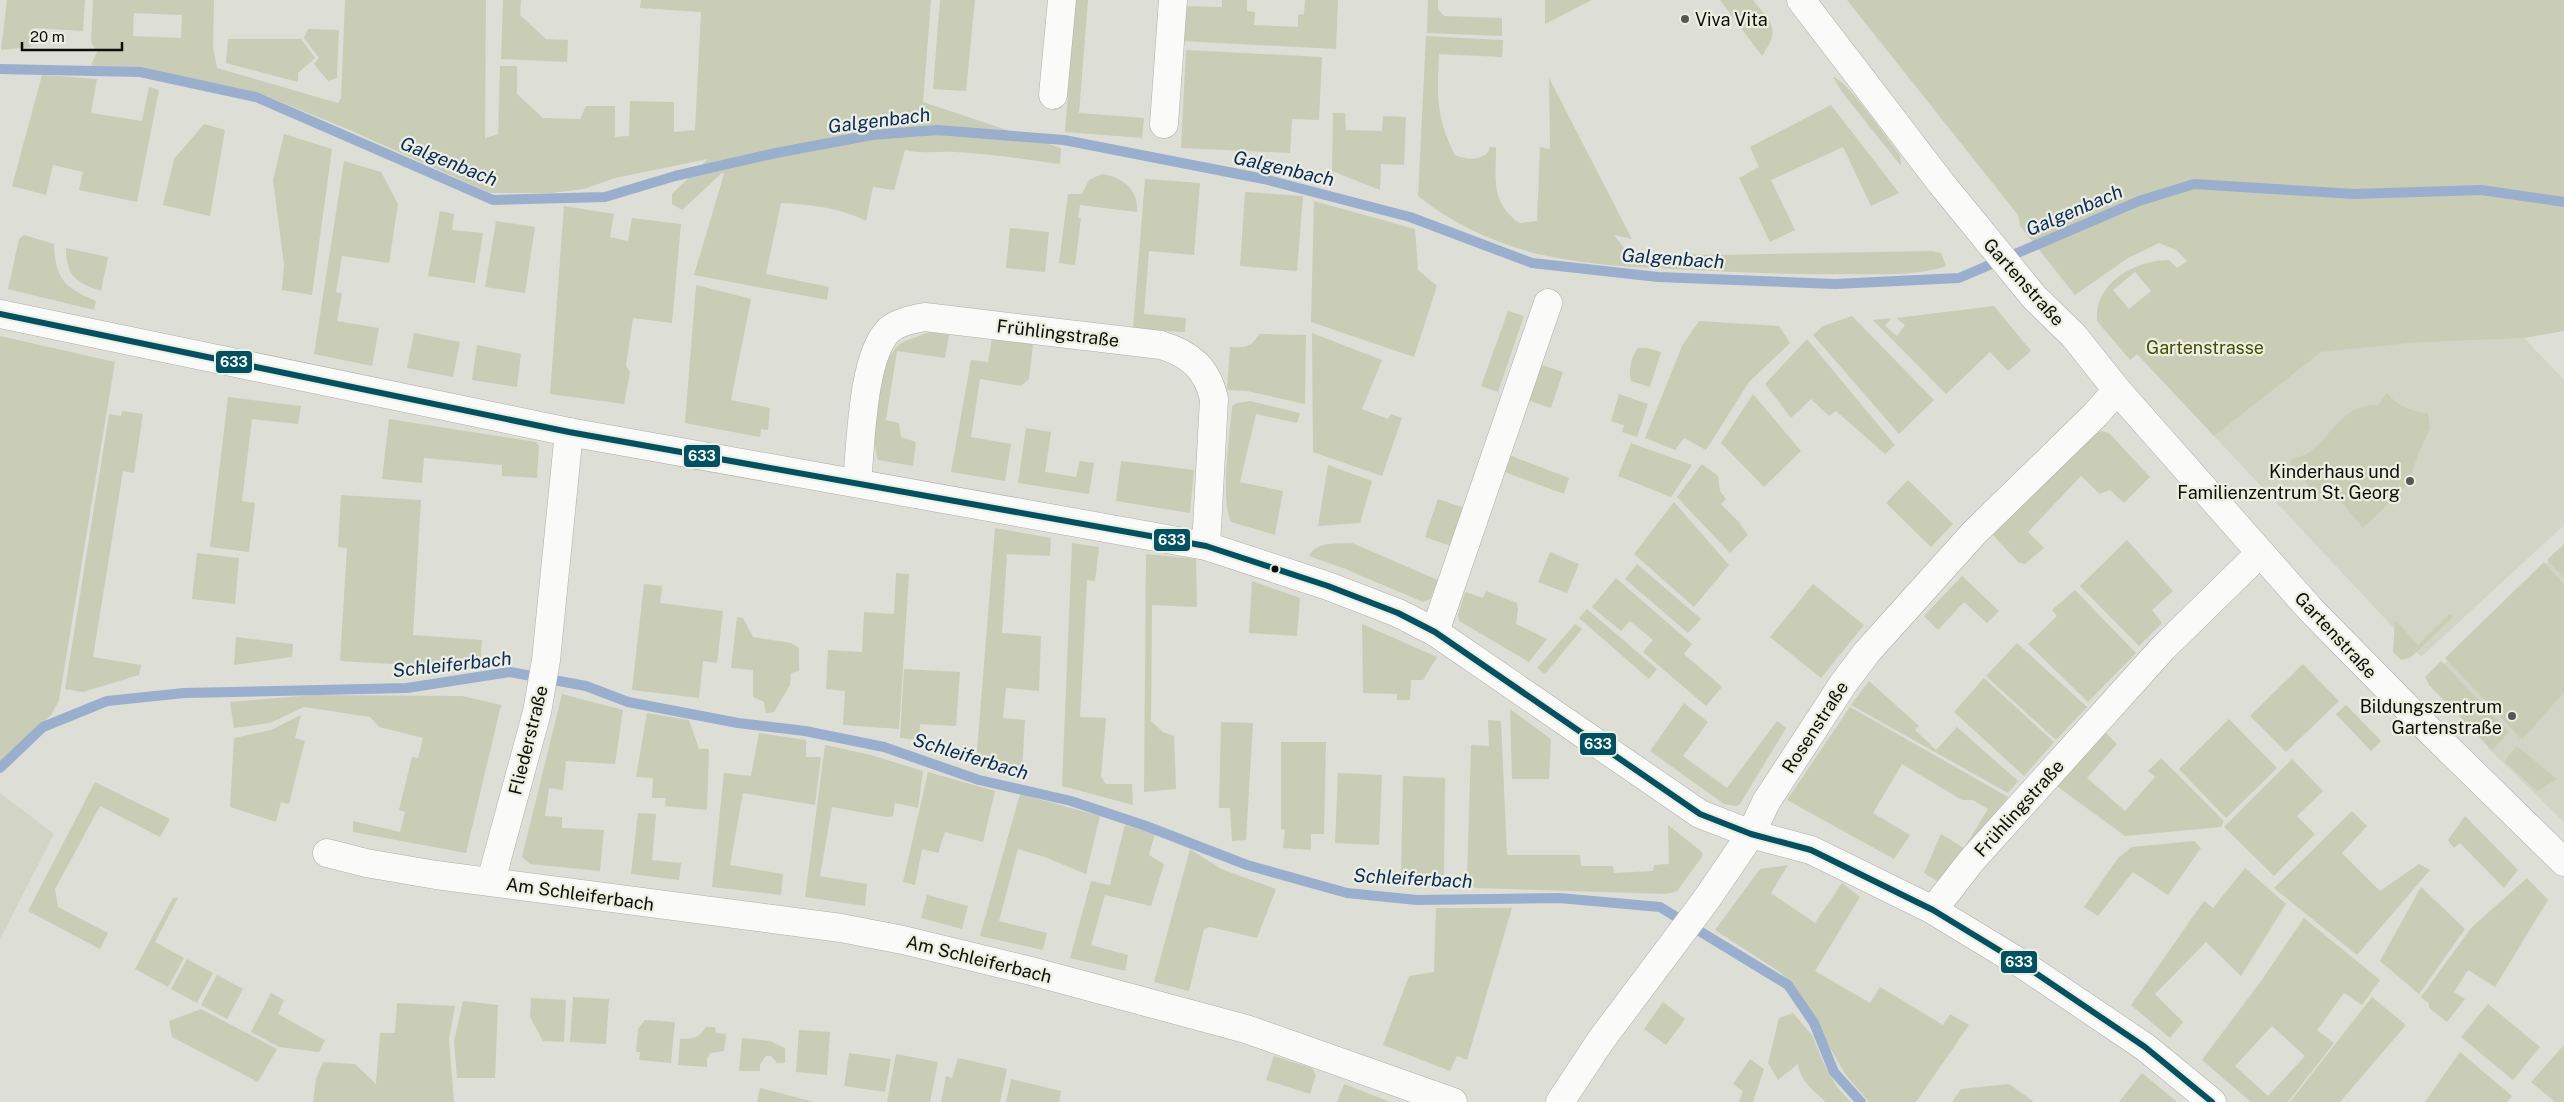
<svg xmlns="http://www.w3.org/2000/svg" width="2564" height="1102" font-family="'Public Sans',sans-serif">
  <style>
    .built { fill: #d2d5c5 }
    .green { fill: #c9cdb5; fill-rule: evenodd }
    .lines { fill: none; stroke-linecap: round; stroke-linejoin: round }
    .stream { stroke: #9aaecd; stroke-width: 10 }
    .minor-casing { stroke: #aeafa8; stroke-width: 29 }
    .minor { stroke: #fafaf9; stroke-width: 28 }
    .bus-1-casing { stroke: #ecefdf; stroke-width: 10 }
    .bus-1 { stroke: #005262; stroke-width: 6 }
    .poi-dot { fill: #565751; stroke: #ecefdf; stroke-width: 2 }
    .bus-dot { fill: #0d0e09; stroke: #ecefdf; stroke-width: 2 }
    .labels { text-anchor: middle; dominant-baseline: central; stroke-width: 4.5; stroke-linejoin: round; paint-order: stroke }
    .poi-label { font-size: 18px; fill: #0d0e09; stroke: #ecefdf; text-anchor: end }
    .street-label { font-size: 18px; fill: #0d0e09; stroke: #ecefdf }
    .park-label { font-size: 18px; fill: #464c09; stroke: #ecefdf }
    .water-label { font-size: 19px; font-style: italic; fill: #0b2a62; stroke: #ecefdf }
    .line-badge { stroke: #ecefdf; stroke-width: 2 }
    .badge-label { font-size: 14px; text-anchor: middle; font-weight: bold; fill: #fff }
  </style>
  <rect width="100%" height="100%" fill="#ddded6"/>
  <g class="built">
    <path d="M2305,336L2409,343L2524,338L2564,380V525L2421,657L2201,422Z"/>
    <path d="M2564,546V822L2492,752L2429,679Z"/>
    <path d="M0,793L54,834L0,939Z"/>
  </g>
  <g class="green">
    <path d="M7,0H85L83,31L33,28L31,47L1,50Z"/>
    <path d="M93,0H214L213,47L217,68L338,103L341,98L345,0H486L485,138L498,134L500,66H517V94L543,118L580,119L586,106H615V137L629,136L630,101L674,102V132L695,130L701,12L640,8L641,0H931L923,102L1061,148L1060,164C1025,159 991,154 955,152C937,151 922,154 905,150L894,190L873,187L866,221C841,208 809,204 781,203L766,274L829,287L827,300L694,275L724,174L722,173L682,210L672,204V194L708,159L615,178L584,189L551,193H490L352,131L259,93L145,69L100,68L91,65L97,52L91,42ZM134,13L182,15L181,38L133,36Z"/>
    <path d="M503,0H521L520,15L546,39L568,40L567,62L501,59Z"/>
    <path d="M940,0H975L966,91L933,89Z"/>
    <path d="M1075,0H1088L1079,113L1144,118L1142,138L1065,132Z"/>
    <path d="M1222,0H1247V11L1255,12L1254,25L1298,27V15L1304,14L1305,0H1338L1336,49L1182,41L1184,6L1222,7Z"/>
    <path d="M1428,0H1438V9L1444,16L1502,18V36L1427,33Z"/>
    <path d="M1545,0H1592L1545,24Z"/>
    <path d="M1720,0H1753C1772,24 1781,28 1762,56Z"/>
    <path d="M1847,0H2564V331L2524,338L2409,343L2321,352L2214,436L2137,354L2130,360L2097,321C2094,282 2136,260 2169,260L2177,268L2187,261L2176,250L2159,243L2128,258L2075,295L2020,226L2018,215ZM2135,272L2151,291L2129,309L2113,290Z"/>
    <path d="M308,29L339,30L337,78L328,81L314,64L319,58L304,38Z"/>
    <path d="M1426,36L1503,40L1502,57L1439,54C1437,95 1436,118 1455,155C1467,160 1486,162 1490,147H1496C1496,178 1490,203 1520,223L1537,221L1540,147L1550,149L1549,78L1632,239L1614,235L1628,253L1716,255L1932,251L1941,253L1946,266C1914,277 1878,274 1845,274C1788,275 1732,272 1675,269C1633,267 1588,265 1547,256C1501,246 1455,226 1418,196Z"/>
    <path d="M228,39H301L315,58L298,73V82L226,63Z"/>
    <path d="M1186,50L1322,57L1319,120L1292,119L1290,153L1181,148Z"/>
    <path d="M42,75L97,79L91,113L142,121L149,87L159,90L137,202L79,190L83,172L53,165L46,195L12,186Z"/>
    <path d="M1833,77C1847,80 1889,141 1900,155L1901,166L1842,92Z"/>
    <path d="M1831,105L1899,193L1871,206L1843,147L1771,180L1795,230L1770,242L1739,178L1759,167L1750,147Z"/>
    <path d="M1333,113H1345L1346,130L1382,131L1383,116L1406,117L1404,165L1381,164L1380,190L1332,171Z"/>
    <path d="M204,124L225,130L210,216L163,205L174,159Z"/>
    <path d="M284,134L332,149L312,295L282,290L284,264L273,180Z"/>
    <path d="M344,161L381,172L398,204L389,263L342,256L336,292L342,293L337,321L379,328L372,366L314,354Z"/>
    <path d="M1102,174C1123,177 1139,190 1137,212L1080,205L1078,218H1081L1075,265L1059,263L1068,194H1082L1089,180Z"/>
    <path d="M1145,179L1200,183L1194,255L1149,251L1144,314L1186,318L1185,332L1133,329Z"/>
    <path d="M1245,192L1303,196L1297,271L1240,266Z"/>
    <path d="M1314,201L1415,229L1418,270L1437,286L1414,357L1311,322Z"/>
    <path d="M564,206L614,214L610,237L628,241L632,218L681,224L672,323L633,318L626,366L630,372L624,404L550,394Z"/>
    <path d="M440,211L454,214L452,230L483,233L475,283L428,276Z"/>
    <path d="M496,221L535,227L525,293L485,287Z"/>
    <path d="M1010,228L1049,232L1045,272L1006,268Z"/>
    <path d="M24,235L54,244C55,279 65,288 96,301L94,310L8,289L19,239Z"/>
    <path d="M66,248L108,257L101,291C76,283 66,276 66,248Z"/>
    <path d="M696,285L751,299L731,400L770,408L768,430L761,429L760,437L685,423Z"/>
    <path d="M1994,306L2031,351L2008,371L1990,352L1946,394L1873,320L1891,318L1885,326L1897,336L1905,325L1896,318Z"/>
    <path d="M1508,311L1524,316L1498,392L1481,386Z"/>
    <path d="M1852,316L1934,400L1899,434L1813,335L1823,326Z"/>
    <path d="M1699,321L1779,326L1790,343L1749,382L1706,450L1684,438L1675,450L1645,438L1682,346Z"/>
    <path d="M929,332L949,335L945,358L897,351L886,420L899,423L901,437L916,442L913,466L878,460C870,433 876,363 900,344C908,339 921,336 929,332Z"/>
    <path d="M414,333L460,342L453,377L407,368Z"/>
    <path d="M1312,333L1382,360L1362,409L1388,419L1391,414L1402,418L1382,476L1313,452Z"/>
    <path d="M1259,334L1306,335L1305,404L1247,391L1227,390L1230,347C1245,348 1251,348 1259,334Z"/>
    <path d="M0,336L115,362L59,700L52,714L0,766Z"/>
    <path d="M992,339L1033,344L1029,379L1021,386L980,379L971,437L1011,444L1005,481L951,472L971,360L988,362Z"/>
    <path d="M1807,339L1895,445L1885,454L1836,411L1829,416L1811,399L1791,418L1765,384Z"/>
    <path d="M477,345L521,354L517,387L472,380Z"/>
    <path d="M1638,348H1647L1661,352L1650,387L1631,381C1628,370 1631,357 1638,348Z"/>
    <path d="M1539,364L1563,372L1551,408L1527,400Z"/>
    <path d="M2387,393C2397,406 2413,412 2428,413L2430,428L2418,454L2409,483L2363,528L2329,487L2318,496L2292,468L2290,462L2292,459C2330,452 2333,404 2378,405Z"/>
    <path d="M1619,394L1648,404L1637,437L1622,432L1624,425L1611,421Z"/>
    <path d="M1753,394L1801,451L1764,487L1721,443Z"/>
    <path d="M228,397L301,406L298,424L252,419L242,501L255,503L249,552L210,547Z"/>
    <path d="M1250,401L1300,413L1297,423L1256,414L1240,482L1283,491L1275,535L1231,522C1220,500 1230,433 1232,406L1237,403Z"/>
    <path d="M122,411L143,414L134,473L123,471L93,657L141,665L139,675L83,692L65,689L109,414L121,416Z"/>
    <path d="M389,419L536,442L539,446L537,478L502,476V465L424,458L422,483L382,479Z"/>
    <path d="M1026,428L1051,432L1045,472L1076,477L1080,461L1094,463L1089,494L1018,483Z"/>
    <path d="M2101,431L2109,433L2150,477L2124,503L2110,490L2100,494L2081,476L2028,532L2044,548L2025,564L2018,562L1992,534L2092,435Z"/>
    <path d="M1631,443L1692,465L1671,497L1618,476Z"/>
    <path d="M1509,455L1569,478L1564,494L1502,471Z"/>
    <path d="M1121,461L1194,470L1190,513L1116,501Z"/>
    <path d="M1702,464L1718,476L1720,491L1726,499L1721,504L1738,521L1748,535L1730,553L1677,497Z"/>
    <path d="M1328,465L1372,481L1360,523L1318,526Z"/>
    <path d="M1908,480L1953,524L1931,547L1886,503Z"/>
    <path d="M341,495L421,500L413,635L482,640L480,669L340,661L347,548L338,547Z"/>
    <path d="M1438,499L1464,508L1451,546L1425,537Z"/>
    <path d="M1674,502L1729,565L1694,607L1634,554Z"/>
    <path d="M995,528L1051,538L1050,556L1007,554L1002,633L1041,636L1039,691L1006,688L1003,718L1025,720L1022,773L976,763Z"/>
    <path d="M2127,540L2173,591L2152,610L2162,623L2139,646L2080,586Z"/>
    <path d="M1072,543L1099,547L1095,581L1087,580L1080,717L1106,718L1101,777L1106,784H1132L1133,805L1062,786Z"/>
    <path d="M1352,543L1438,580L1430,599L1423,602L1343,568L1309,556C1317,541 1336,544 1352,543Z"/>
    <path d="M2564,544V578L2547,560Z"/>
    <path d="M1550,552L1579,564L1567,593L1538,582Z"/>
    <path d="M197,553L239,558L235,604L192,599Z"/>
    <path d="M1146,554L1196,559L1197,607L1152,605L1151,721L1163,732L1174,736L1176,789L1144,792Z"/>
    <path d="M2544,562L2564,584V692L2522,740L2445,658Z"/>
    <path d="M1637,564L1701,619L1688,633L1625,579Z"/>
    <path d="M896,573L909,574L899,729L843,725L845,691L826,689L828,650L862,652L864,612L894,614Z"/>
    <path d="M1962,576L1999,611L1987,623L1964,602L1938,630L1924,616Z"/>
    <path d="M1616,578L1692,644L1684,654L1722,687L1706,706L1643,652L1653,640L1630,621L1621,631L1592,607Z"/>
    <path d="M1252,581L1300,598L1297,636L1249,633Z"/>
    <path d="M644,584L662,586L660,603L723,611L717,663L703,661L699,698L632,690Z"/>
    <path d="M1813,584L1864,625L1821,678L1770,637Z"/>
    <path d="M2075,590L2136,653L2088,702L2028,644L2057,616L2052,610Z"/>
    <path d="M1486,591L1517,603L1518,609L1516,624L1547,639L1529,662L1459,621L1458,615L1465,592L1483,598Z"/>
    <path d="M1587,609L1657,669L1649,679L1579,618Z"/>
    <path d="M2450,614L2453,617L2410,658L2401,660L2393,652L2395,620L2418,645Z"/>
    <path d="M737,617L743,618L753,637L791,643L799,648V671L791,673L790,685L774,712L766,713L764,702L753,697V670L731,668Z"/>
    <path d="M1362,624L1437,657L1423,680H1411L1410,700H1397V694L1363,693Z"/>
    <path d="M1575,624L1582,629L1545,674L1537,668Z"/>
    <path d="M236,637L293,644L292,657L234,665Z"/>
    <path d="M2017,643L2087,707L2056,740L1986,676Z"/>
    <path d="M2441,661L2509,732L2492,750L2429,685L2425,677Z"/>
    <path d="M2303,664L2339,701L2286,752L2250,716Z"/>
    <path d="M904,669L960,672L956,726L920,724L919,740L900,738Z"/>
    <path d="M1984,678L2054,742L2024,776L1954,712Z"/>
    <path d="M1869,681L1919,726L1915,730L1936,750L1957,727L2018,781L2008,793L1851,705Z"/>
    <path d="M562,694L623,710L615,764L566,761L563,790L549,788L545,816L562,817V828L604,830L600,871L530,864L522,857Z"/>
    <path d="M313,695L462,696L501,705L466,853L353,832V821L400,832L405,812L399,810L412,757L418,758L423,738L379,727L370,717L304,707L270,723L234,728L230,702Z"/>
    <path d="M1684,703L1708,722L1683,756L1727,788L1777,721L1786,728L1740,804L1736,806L1724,804L1650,751Z"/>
    <path d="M2346,705L2381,741L2371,751L2336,714Z"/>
    <path d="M1850,707L2008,797L1942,884L1924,873L1941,834L1964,848L1988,809L1973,800H1962L1902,764L1873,813L1910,835L1894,859L1787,800Z"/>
    <path d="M1510,709L1551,739L1549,779H1512Z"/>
    <path d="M647,713L689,720L699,749H709L707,810L665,806L666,798H652L653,778L636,777Z"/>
    <path d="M301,715L295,738L305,741L289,804L281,802L276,822L230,807L234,738L271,730Z"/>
    <path d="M2229,719L2277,768L2226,818L2179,769Z"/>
    <path d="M1488,720L1501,721L1507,855H1580L1581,866H1613L1614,873L1653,871L1654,865L1669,864L1668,825L1702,852V857L1677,891L1666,894L1475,888L1467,879L1471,745L1489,746Z"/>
    <path d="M1221,722L1253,723L1246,840L1232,841L1230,808H1219Z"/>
    <path d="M2103,730L2117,744L2087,778L2125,811L2155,777L2148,771L2161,758L2224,821L2221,827L2125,836L2054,784Z"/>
    <path d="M759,733L806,740V757H821L815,805L743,793L730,865L783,874L781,895L712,887L724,773L751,776Z"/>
    <path d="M1281,742H1326L1324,834H1311V850L1283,848L1285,830L1281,829Z"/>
    <path d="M825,745L871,755L923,771L918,808L895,803L893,816L887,817L832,807L820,876L867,884L865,906L805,897Z"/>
    <path d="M2517,746L2557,779L2537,791L2505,762L2507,757Z"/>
    <path d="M2292,759L2323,791L2297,816L2315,834L2274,876L2224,827Z"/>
    <path d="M928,772L995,791L983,842L945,832L938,853L922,849L915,885L903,882Z"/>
    <path d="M1338,773L1382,775L1379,845L1335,843Z"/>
    <path d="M1403,776L1445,778L1444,875L1401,874Z"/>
    <path d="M95,782L170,819L160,837L100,806L55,889L58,907L108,933L100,949L28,911Z"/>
    <path d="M1020,794L1100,816L1086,874L1045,857L1018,849L999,921L1047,933L1043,950L980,936Z"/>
    <path d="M2352,811L2367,826L2342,853L2380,891L2419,864L2430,870L2357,955L2274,888Z"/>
    <path d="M638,813L656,814L652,860L681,863L679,880L631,874Z"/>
    <path d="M2465,816L2518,870L2504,888L2460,843L2454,848L2448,840Z"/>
    <path d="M1125,825L1155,834L1149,855L1164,864L1151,906L1105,895L1091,945L1128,955L1125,971L1070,958L1091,881L1110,885Z"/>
    <path d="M2194,841L2201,848L2168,895L2133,872L2098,916L2084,907L2118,858L2132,847Z"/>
    <path d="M1190,849L1221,869L1276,889L1257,938L1210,927L1204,929L1189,991L1154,982Z"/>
    <path d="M1788,865L1771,893L1815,923L1842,883L1860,897L1815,971L1870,1003L1880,987L1943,1025L1950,1014L1969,1025L1916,1102H1869L1845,1074L1795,987L1781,973L1715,930L1760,869Z"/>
    <path d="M2245,868L2286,904L2241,976L2206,942L2155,994L2183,1022L2170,1038L2131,1005L2204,901L2213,908Z"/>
    <path d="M2527,878L2548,900L2495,987L2468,970L2454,992L2465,999L2447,1022L2429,1008V1003L2421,997L2471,928Z"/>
    <path d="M2421,887L2465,929L2419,994L2380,961Z"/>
    <path d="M927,895L968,906L962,929L921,918Z"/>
    <path d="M173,898H178L155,942L184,958L168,987L135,969Z"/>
    <path d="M1436,908H1512L1467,1060L1457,1056L1450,1071L1383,1045L1409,976L1434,972Z"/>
    <path d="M2304,918L2380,980L2362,1005L2344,993L2317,1030L2334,1043L2288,1102H2251L2202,1060L2261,981ZM2272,1026L2305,1056L2268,1096L2235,1066Z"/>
    <path d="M187,959L213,973L197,1003L171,989Z"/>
    <path d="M217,975L243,989L227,1019L201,1005Z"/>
    <path d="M271,993L284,1000L278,1014L325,1040L319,1052L279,1047L251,1032Z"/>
    <path d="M573,997L609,999L606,1044L570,1042Z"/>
    <path d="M2372,997L2406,1025L2340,1102H2290Z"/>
    <path d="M531,998L566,1000L564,1042L543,1041L530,1017Z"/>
    <path d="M463,1001L498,1005L495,1078H457L454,1041Z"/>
    <path d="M1663,1002L1685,1019L1666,1045L1644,1029Z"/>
    <path d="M397,1003L455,1006L449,1039L454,1102H313L316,1079L323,1062L355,1064L376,1084L380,1033H395Z"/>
    <path d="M2488,1004L2540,1047L2513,1080L2461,1037Z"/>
    <path d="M201,1009L277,1049L258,1082L172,1037L169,1021Z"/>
    <path d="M1793,1013L1812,1035L1823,1062L1837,1087L1851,1102H1826C1814,1091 1800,1081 1798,1064L1778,1080L1768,1063L1779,1018Z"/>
    <path d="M645,1020L675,1022L671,1063L639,1060L640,1052H636L638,1029Z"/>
    <path d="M706,1027H715L716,1033L726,1034L724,1051L711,1053L707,1058V1067L678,1065L680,1039C693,1039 699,1038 706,1027Z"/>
    <path d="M799,1030L830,1032L827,1075L796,1072Z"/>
    <path d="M742,1038L770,1041L785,1048V1063H777L771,1056H766L760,1064V1071H739Z"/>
    <path d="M2564,1045V1102H2555L2531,1082Z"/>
    <path d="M2460,1052L2512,1096L2507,1102H2425Z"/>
    <path d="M849,1053L891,1059L885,1092L844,1086Z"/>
    <path d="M896,1054L938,1062L930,1102H887Z"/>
    <path d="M1274,1056L1312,1068L1316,1075L1310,1094L1266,1080Z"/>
    <path d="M958,1058L1007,1069L1000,1102H941L946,1076L952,1078Z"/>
    <path d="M1750,1059L1764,1069L1753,1102H1739L1743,1091L1733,1084Z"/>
    <path d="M2142,1073L2177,1102H2119Z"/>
    <path d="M1011,1079L1061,1091L1059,1102H1006Z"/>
    <path d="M1344,1084L1390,1102H1337Z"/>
    <path d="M2009,1084L2034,1102H1952L1961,1089Z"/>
    <path d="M760,1088L814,1102H757Z"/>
  </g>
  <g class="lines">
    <g class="stream">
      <path d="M0,69L140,72L256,97L493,200L605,197L675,176L776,153L872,135L937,130L1064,140L1264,179L1410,217L1532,263L1658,277L1835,284L1959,278L2139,201L2194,184L2354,194L2481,190L2564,202"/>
      <path d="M0,768L43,727L107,701L184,693L407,688L510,672L586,686L628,702L738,723L805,731L884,747L979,780L1071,801L1146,826L1247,865L1347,893L1417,900L1559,898L1660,907L1788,985L1814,1023L1834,1072L1861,1102"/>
    </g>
    <g class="minor-casing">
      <g id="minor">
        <path d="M1801,0L1941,183L2034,297L2074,336L2117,390L2310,609L2428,729L2564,862"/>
        <path d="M1053,95L1062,0"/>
        <path d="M1164,124L1173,0"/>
        <path d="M0,314L569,432L1206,546L1328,586L1398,613L1435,632L1700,814L1751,834L1811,850L1933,910L2025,966L2145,1047L2212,1102"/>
        <path d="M857,482C861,444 862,356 889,330C898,322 913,319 925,317L1161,345C1190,354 1207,368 1214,399L1206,546"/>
        <path d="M1435,632L1548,303"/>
        <path d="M327,853L366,863L436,875L841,928L903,940L1031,971L1246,1029L1453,1102"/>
        <path d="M491,881L537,712L546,660L569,432"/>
        <path d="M1933,910L1972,860L2163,648L2260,553"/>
        <path d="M1560,1102L1601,1040L1706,900L1751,834L1766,802L1843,684L1867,652L1974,533L2095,415L2117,390"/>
      </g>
    </g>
    <use href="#minor" class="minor"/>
    <g class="bus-1-casing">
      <path id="bus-1" d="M0,314L569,432L1206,546L1328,586L1398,613L1435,632L1700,814L1751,834L1811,850L1933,910L2025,966L2145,1047L2212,1102"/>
    </g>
    <use href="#bus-1" class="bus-1"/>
  </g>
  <g class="poi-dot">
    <circle cx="1685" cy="19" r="5"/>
    <circle cx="2410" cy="481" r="5"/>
    <circle cx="2512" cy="716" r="5"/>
  </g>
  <circle class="bus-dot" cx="1275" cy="569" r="4.5"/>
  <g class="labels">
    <g class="poi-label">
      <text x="1695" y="19" text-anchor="start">Viva Vita</text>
      <text x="2400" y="471">Kinderhaus und<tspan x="2400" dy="21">Familienzentrum St. Georg</tspan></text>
      <text x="2502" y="706">Bildungszentrum<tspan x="2502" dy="21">Gartenstraße</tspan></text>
    </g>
    <g class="street-label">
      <text transform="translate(2024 282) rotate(48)">Gartenstraße</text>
      <text transform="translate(1058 333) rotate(7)">Frühlingstraße</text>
      <text transform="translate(2336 635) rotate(47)">Gartenstraße</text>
      <text transform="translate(1815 727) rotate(-57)">Rosenstraße</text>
      <text transform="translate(528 740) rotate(-76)">Fliederstraße</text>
      <text transform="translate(2019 808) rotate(-48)">Frühlingstraße</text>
      <text transform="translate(580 894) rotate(8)">Am Schleiferbach</text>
      <text transform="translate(979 959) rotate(14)">Am Schleiferbach</text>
    </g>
    <g class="park-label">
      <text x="2205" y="347">Gartenstrasse</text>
    </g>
    <g class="water-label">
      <text transform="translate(879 120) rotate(-7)">Galgenbach</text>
      <text transform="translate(449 161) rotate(22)">Galgenbach</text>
      <text transform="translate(1284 168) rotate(13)">Galgenbach</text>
      <text transform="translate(2074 210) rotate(-23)">Galgenbach</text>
      <text transform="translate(1673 258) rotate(4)">Galgenbach</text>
      <text transform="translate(452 664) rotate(-6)">Schleiferbach</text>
      <text transform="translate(971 756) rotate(17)">Schleiferbach</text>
      <text transform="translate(1413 878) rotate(3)">Schleiferbach</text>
    </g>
  </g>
  <g class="line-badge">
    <rect x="215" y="350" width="38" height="24" rx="5" fill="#005262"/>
    <rect x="683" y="444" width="38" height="24" rx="5" fill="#005262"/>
    <rect x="1153" y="528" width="38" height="24" rx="5" fill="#005262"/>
    <rect x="1579" y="732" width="38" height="24" rx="5" fill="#005262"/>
    <rect x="2000" y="950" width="38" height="24" rx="5" fill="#005262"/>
  </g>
  <g class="badge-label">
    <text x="234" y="367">633</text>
    <text x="702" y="461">633</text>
    <text x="1172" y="545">633</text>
    <text x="1598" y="749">633</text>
    <text x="2019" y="967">633</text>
  </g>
  <path d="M22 42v8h100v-8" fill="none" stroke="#0d0e09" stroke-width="2.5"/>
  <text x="30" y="42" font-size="15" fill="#0d0e09" stroke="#ecefdf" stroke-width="4" paint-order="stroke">20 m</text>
</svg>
